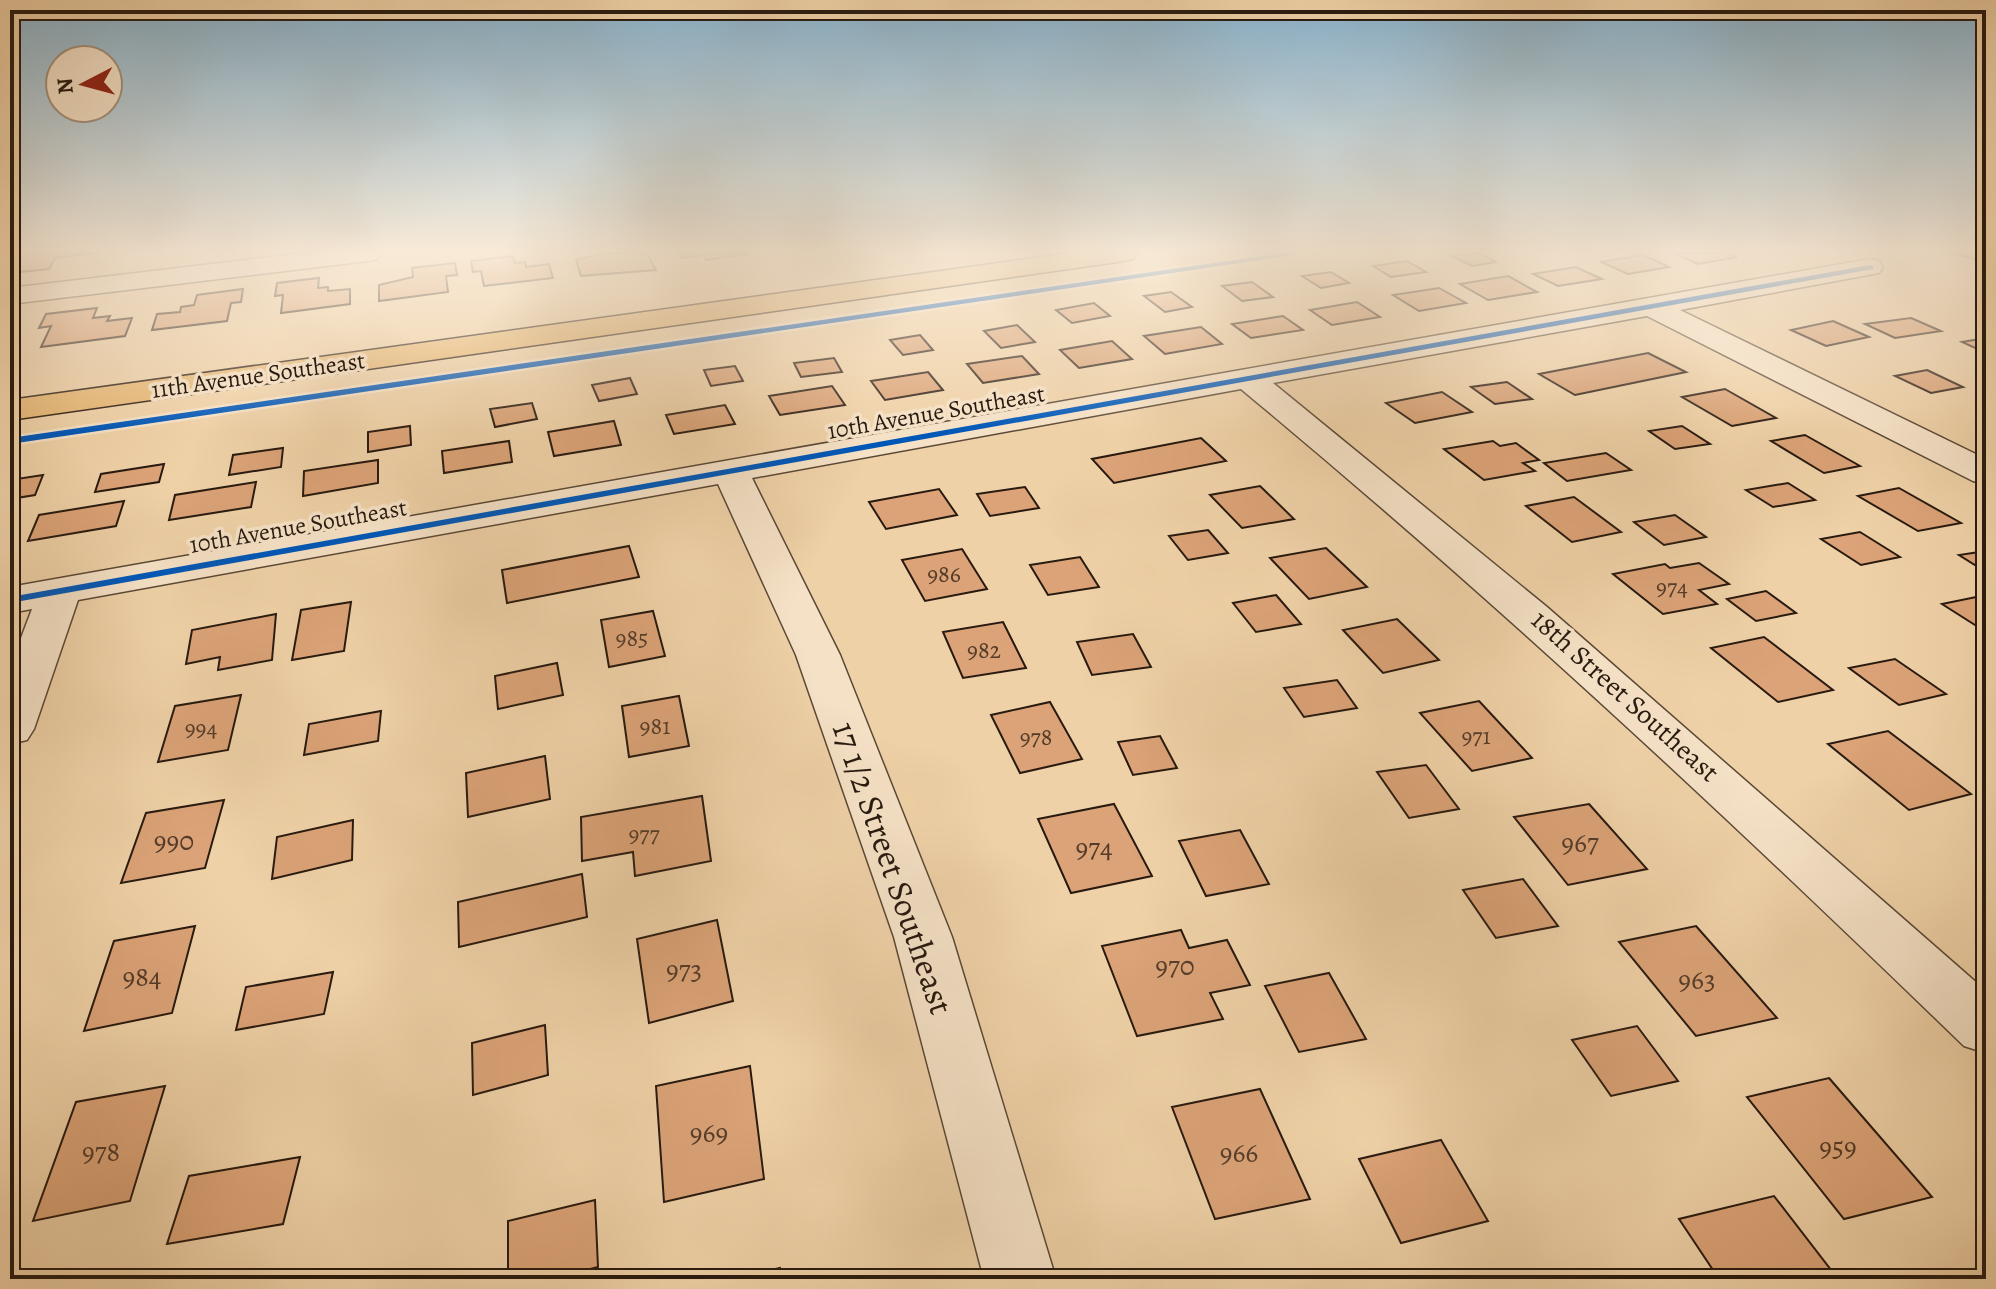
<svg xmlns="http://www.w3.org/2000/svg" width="1996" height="1289" font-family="Alegreya,serif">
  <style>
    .building { fill: #dba377; stroke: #281a10; stroke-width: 2 }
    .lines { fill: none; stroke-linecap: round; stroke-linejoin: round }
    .minor-casing { stroke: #5a4836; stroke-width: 3 }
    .major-casing { stroke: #281a10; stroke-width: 3 }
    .minor { fill: #f5e1c6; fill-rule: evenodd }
    .major { fill: #e8b874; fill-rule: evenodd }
    .cycleway-casing { stroke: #f5e1c6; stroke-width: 5 }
    .cycleway { fill: #0057b8; fill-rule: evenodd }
    .labels { text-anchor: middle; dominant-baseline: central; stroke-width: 7; stroke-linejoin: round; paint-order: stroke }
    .far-street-label { font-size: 24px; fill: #281a10; stroke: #f5e1c6 }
    .number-label { font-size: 24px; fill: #553c2a }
    .street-label { font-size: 28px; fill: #281a10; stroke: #f5e1c6 }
    .near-number-label { font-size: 28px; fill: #553c2a }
    .near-street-label { font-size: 34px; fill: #281a10; stroke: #f5e1c6 }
  </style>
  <rect width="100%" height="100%" fill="#efd1a7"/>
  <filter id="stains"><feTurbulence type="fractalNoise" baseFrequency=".0025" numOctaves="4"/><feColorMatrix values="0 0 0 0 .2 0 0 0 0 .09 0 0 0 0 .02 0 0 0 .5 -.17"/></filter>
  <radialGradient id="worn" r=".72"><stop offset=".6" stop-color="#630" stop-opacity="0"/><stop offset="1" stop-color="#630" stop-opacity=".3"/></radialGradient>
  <g class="building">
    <path d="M21,253H96L55,258L49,269L10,273Z"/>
    <path d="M606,253H647L656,270L581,276L576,260Z"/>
    <path d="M679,253H746L747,254L706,260L704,255L682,258Z"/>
    <path d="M1478,253L1496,262L1472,266L1452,256Z"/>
    <path d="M1673,253H1725L1737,257L1698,264Z"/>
    <path d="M1954,253H1986V261L1984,262Z"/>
    <path d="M1643,255L1669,267L1628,274L1601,262Z"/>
    <path d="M513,256L515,263L525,262L526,267L549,264L553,278L484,286L481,271L473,272L471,261Z"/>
    <path d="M1407,261L1426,272L1391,277L1373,266Z"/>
    <path d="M455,263L457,275L446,276L448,292L379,301V285L413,277L412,268Z"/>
    <path d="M1576,267L1602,279L1558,286L1533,274Z"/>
    <path d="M1331,272L1349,283L1321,288L1302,276Z"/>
    <path d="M1508,276L1537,292L1488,300L1460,284Z"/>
    <path d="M319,278L318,288L328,287V291L350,289V304L281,313L283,295L275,296L277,283Z"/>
    <path d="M1252,282L1273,297L1242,301L1222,286Z"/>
    <path d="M1439,288L1466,303L1419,311L1393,295Z"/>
    <path d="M243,289L241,302L231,303L227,321L152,330L157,314L180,312L181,307L194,305L197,295Z"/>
    <path d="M1171,292L1192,307L1165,312L1144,296Z"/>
    <path d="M1357,302L1380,317L1332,325L1310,310Z"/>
    <path d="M1094,303L1110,316L1072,323L1056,310Z"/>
    <path d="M97,308L93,318L110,316L107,321L132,318L125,336L41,347L51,326L39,328L46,314Z"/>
    <path d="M1283,316L1303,330L1251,338L1232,324Z"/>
    <path d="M1911,318L1941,331L1895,338L1865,324Z"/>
    <path d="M1833,321L1869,337L1826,346L1791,330Z"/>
    <path d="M1017,325L1035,342L1001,348L984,331Z"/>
    <path d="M1201,327L1222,344L1165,354L1144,336Z"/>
    <path d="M920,335L933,350L903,355L890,340Z"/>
    <path d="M1986,338V353L1962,342Z"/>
    <path d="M1112,341L1132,359L1079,368L1060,350Z"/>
    <path d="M1648,353L1686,372L1575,395L1539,374Z"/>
    <path d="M1022,356L1039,374L983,383L967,364Z"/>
    <path d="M834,358L842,372L801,377L794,363Z"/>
    <path d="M735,366L743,381L711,386L704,370Z"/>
    <path d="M1927,370L1963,387L1931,393L1895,376Z"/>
    <path d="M928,372L943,390L885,400L871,381Z"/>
    <path d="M630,378L637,394L599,401L592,385Z"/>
    <path d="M1507,382L1532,399L1495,404L1471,387Z"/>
    <path d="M832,386L845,405L780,415L769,396Z"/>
    <path d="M1725,389L1776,418L1732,426L1682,397Z"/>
    <path d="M1442,392L1472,412L1415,423L1386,403Z"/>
    <path d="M532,403L537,419L495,427L490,409Z"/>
    <path d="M725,405L735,424L674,434L666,415Z"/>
    <path d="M614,421L621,445L554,456L548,432Z"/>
    <path d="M410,426L411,445L368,452V432Z"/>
    <path d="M1682,426L1710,444L1675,449L1649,431Z"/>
    <path d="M1805,435L1860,466L1824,473L1771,441Z"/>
    <path d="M1201,438L1226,461L1114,483L1092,459Z"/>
    <path d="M509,441L512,462L444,473L442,451Z"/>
    <path d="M1493,441L1500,446L1516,443L1539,460L1523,463L1535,471L1484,480L1444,449Z"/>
    <path d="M283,448L281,467L229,475L233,455Z"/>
    <path d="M1606,453L1631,470L1567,481L1544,463Z"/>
    <path d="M378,460V483L303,496L304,471Z"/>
    <path d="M164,464L159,482L95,492L101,474Z"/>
    <path d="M43,475L35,495L10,499V480Z"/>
    <path d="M256,482L251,507L169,520L175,495Z"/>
    <path d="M1788,483L1815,500L1773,507L1746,490Z"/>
    <path d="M1260,486L1294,519L1242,528L1210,495Z"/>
    <path d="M1025,487L1039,508L990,516L977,494Z"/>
    <path d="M1899,488L1961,523L1918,531L1858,496Z"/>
    <path d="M939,489L957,515L886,529L869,502Z"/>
    <path d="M1574,497L1621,532L1572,542L1526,506Z"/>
    <path d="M124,501L116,526L28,541L39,515Z"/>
    <path d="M1675,515L1706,537L1664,545L1634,522Z"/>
    <path d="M1208,530L1228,553L1188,560L1169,536Z"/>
    <path d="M1860,532L1900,557L1861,565L1821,539Z"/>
    <path d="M629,546L639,577L507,603L502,570Z"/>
    <path d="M1326,548L1367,587L1309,599L1270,558Z"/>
    <path d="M962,549L987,589L925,601L902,560Z"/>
    <path d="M1986,551V572L1959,555Z"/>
    <path d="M1080,557L1099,587L1048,595L1030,565Z"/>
    <path d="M1699,563L1729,584L1699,590L1717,604L1663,614L1613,574L1665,564L1670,568Z"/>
    <path d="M1766,591L1796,613L1756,621L1727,599Z"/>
    <path d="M1276,595L1301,624L1256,632L1233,603Z"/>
    <path d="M1986,595V632L1942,604Z"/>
    <path d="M351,602L344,651L292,660L301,610Z"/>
    <path d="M653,611L665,656L609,667L601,620Z"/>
    <path d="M276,614L272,660L218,670L220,657L186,664L192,630Z"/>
    <path d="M1397,619L1439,660L1383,673L1343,630Z"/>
    <path d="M1003,622L1026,668L963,678L943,632Z"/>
    <path d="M1133,634L1151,667L1092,675L1077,642Z"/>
    <path d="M1764,637L1833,690L1778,702L1711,648Z"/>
    <path d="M1895,659L1946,694L1899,705L1849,668Z"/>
    <path d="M557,663L563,695L498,709L495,676Z"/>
    <path d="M1337,680L1357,708L1304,717L1284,688Z"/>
    <path d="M241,695L228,750L158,762L175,706Z"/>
    <path d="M679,696L689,746L629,757L622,706Z"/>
    <path d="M1479,701L1532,758L1472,771L1420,713Z"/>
    <path d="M1050,702L1082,759L1020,773L991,715Z"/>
    <path d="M381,711L378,741L304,755L309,724Z"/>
    <path d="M1888,731L1971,794L1909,810L1828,744Z"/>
    <path d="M1160,736L1177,768L1133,775L1118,742Z"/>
    <path d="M545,756L550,799L468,817L466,773Z"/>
    <path d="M1426,765L1459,809L1409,818L1377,772Z"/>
    <path d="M702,796L711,861L635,876L633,852L582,861L581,817Z"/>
    <path d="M224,800L205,868L121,883L146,813Z"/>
    <path d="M1114,804L1152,876L1071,893L1038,819Z"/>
    <path d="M1589,804L1647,869L1568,885L1514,817Z"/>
    <path d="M353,820L352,860L272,879L277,837Z"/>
    <path d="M1240,830L1269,884L1206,896L1179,841Z"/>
    <path d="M582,874L587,917L459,947L458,902Z"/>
    <path d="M1523,879L1558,926L1496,938L1463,890Z"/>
    <path d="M717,920L733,1001L649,1023L637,939Z"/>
    <path d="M195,926L172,1013L84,1031L114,941Z"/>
    <path d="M1696,926L1777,1018L1696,1036L1619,942Z"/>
    <path d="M1181,930L1189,948L1227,940L1250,985L1210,993L1223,1019L1137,1036L1102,946Z"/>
    <path d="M333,972L324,1014L236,1030L246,987Z"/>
    <path d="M1329,973L1366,1039L1299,1052L1265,986Z"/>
    <path d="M545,1025L548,1075L473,1095L472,1043Z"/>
    <path d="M1637,1026L1678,1081L1611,1096L1572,1040Z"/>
    <path d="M750,1066L764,1179L664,1202L656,1086Z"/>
    <path d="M1829,1078L1932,1197L1844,1219L1747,1097Z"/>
    <path d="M165,1086L130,1201L33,1221L76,1102Z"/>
    <path d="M1260,1089L1310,1199L1215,1219L1172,1107Z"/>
    <path d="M1441,1140L1488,1221L1401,1243L1359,1159Z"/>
    <path d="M300,1157L283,1224L167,1244L189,1176Z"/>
    <path d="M1774,1196L1838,1279H1719L1679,1219Z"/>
    <path d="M595,1200L598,1267L551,1279H508V1221Z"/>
    <path d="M780,1268L781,1279H727Z"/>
  </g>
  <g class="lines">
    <g class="minor-casing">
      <g id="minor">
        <path d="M305,253H381L377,259L368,261L10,304V288Z"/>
        <path d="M1870,259L1879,261L1883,267L1879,273L1680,310L1986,459V484L1973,481L1647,316L1273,383L1547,607L1986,991V1053L1964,1046C1730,819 1492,597 1241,389L752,478L840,655L952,937L1056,1279H984L894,937L796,655L718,484L78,600L34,729L27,740L10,744V667L32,609L10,613V587Z"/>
      </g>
    </g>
    <g class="major-casing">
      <path id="major" d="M1070,253H1137L1133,259L1124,261L10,420V400Z"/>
    </g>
    <use href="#minor" class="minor"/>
    <use href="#major" class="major"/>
    <g class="cycleway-casing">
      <g id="cycleway">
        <path d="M1282,253H1298L1294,255L10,444V438Z"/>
        <path d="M1870,265L1874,267L1873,269L10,603V597Z"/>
      </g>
    </g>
    <use href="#cycleway" class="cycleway"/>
  </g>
  <linearGradient id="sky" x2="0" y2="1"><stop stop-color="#89b5d1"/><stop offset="0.58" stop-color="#f8ead7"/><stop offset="1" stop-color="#f8ead7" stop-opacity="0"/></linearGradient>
  <rect width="1996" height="433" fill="url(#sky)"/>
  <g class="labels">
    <g class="far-street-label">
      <text transform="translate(258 375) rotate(-8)">11th Avenue Southeast</text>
      <text transform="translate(936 412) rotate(-10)">10th Avenue Southeast</text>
      <text transform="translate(298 526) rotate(-10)">10th Avenue Southeast</text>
    </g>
    <g class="number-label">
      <text x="944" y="574">986</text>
      <text x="1672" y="587">974</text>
      <text x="632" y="638">985</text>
      <text x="984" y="650">982</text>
      <text x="655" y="726">981</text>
      <text x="201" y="728">994</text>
      <text x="1476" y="736">971</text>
      <text x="1036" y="737">978</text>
      <text x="644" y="834">977</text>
    </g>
    <g class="street-label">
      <text transform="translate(1625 696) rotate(42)">18th Street Southeast</text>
    </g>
    <g class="near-number-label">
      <text x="174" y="841">990</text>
      <text x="1580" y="843">967</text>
      <text x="1094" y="848">974</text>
      <text x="1175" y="966">970</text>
      <text x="684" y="970">973</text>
      <text x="142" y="977">984</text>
      <text x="1697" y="980">963</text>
      <text x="709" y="1133">969</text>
      <text x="1838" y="1147">959</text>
      <text x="101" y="1152">978</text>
      <text x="1239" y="1153">966</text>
    </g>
    <g class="near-street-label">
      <text transform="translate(893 868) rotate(71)">17 1/2 Street Southeast</text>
    </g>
  </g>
  <rect width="1996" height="1289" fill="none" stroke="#efd1a7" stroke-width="40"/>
  <rect x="12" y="12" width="1972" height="1265" fill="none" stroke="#281a10" stroke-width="4"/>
  <rect x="20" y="20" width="1956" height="1249" fill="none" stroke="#281a10" stroke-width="2"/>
  <g transform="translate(84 84) rotate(264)"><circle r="38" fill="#f5e1c6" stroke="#a3917d" stroke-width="2"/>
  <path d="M0-6L14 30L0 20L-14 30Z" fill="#8f2418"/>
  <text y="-12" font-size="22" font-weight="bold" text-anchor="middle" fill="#281a10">N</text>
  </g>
  <rect width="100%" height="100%" filter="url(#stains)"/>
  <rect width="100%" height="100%" fill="url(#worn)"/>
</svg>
